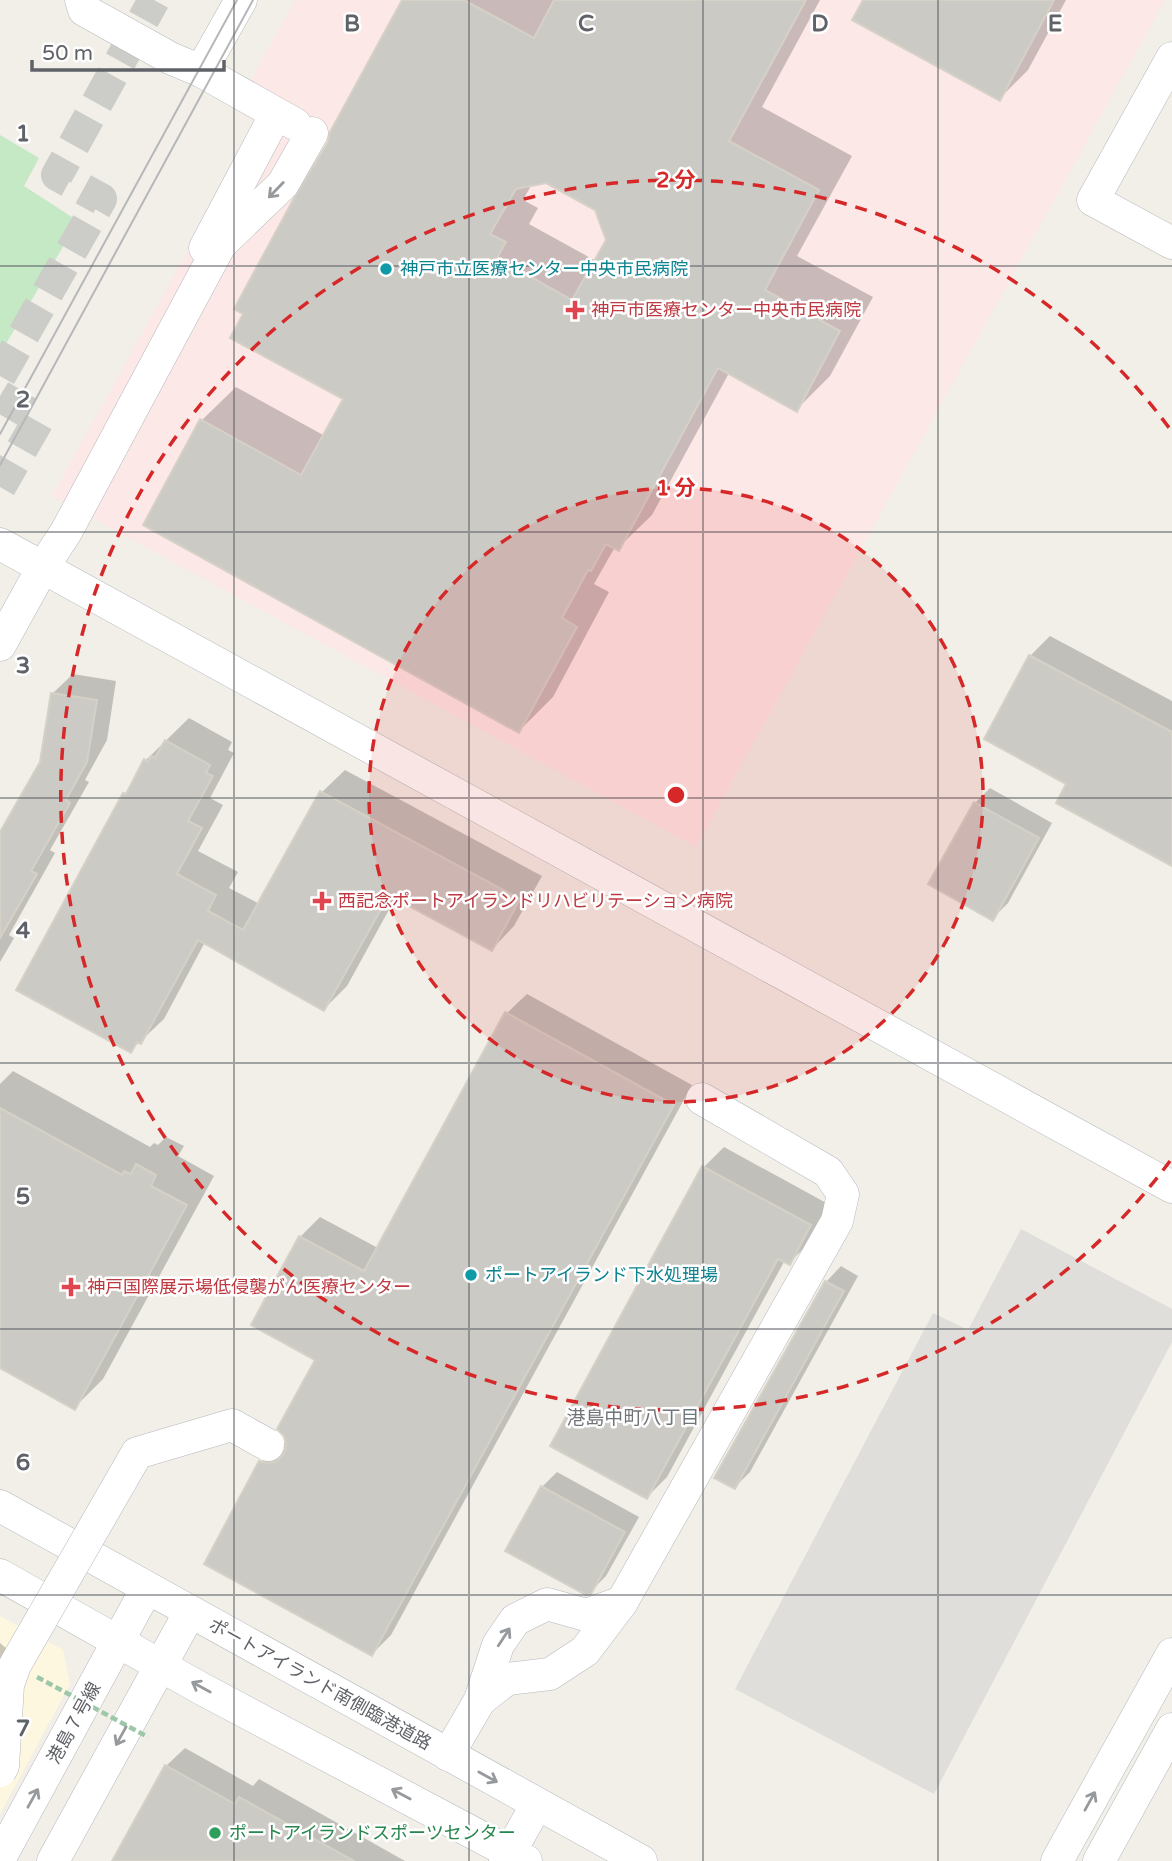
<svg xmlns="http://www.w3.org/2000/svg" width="1172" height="1861" font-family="'Varela Round','Noto Sans JP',sans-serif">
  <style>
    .commercial { fill: #fef7e0 }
    .industrial { fill: #e0deda }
    .medical { fill: #fce8e6 }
    .green { fill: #c5e8c5 }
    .shadow { fill: #0003; fill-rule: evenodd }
    .building { fill: #cccac5; stroke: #d6d1c6; stroke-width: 2; fill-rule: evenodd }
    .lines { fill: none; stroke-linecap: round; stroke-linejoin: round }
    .minor-tunnel { stroke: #ccccc8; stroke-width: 32; stroke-dasharray: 32 16; stroke-linecap: butt }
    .minor-casing { stroke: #b5b8bc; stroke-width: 33 }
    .minor { stroke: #fff; stroke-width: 32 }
    .tram { stroke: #b6b7b8; stroke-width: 2 }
    .minor-bridge-casing { stroke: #b5b8bc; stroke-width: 33; stroke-linecap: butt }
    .path-bridge { stroke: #9cc7a9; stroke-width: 4.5; stroke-dasharray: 7 3.5; stroke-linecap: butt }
    .minor-bridge { stroke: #fff; stroke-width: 32 }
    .oneway { stroke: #979a9d }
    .grid { fill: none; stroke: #5f6368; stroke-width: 2; stroke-opacity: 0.55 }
    .ring { fill: none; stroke: #d62828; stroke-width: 3.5; stroke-dasharray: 12 9 }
    .culture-dot { fill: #0f9aa8; stroke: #fff; stroke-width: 2.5 }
    .health-dot { fill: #e0444e; stroke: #fff; stroke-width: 2.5 }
    .leisure-dot { fill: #2e9e5b; stroke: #fff; stroke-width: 2.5 }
    .labels { text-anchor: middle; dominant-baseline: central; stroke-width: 5; stroke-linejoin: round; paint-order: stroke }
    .culture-label { font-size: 18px; fill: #0d838f; stroke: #fff; text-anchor: start }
    .health-label { font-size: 18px; fill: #be3a42; stroke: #fff; text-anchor: start }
    .street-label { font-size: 18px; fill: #5f6368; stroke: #fff }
    .leisure-label { font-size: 18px; fill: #27864d; stroke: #fff; text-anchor: start }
    .neighbourhood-label { font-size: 19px; fill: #70757a; stroke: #fff }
    .grid-label { font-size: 23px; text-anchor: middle; font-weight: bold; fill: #5f6368; stroke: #fff; stroke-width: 5; stroke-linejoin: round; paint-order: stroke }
    .centre { fill: #d62828; stroke: #fff; stroke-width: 3.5 }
    .ring-label { font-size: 21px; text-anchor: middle; font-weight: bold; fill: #d62828; stroke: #fff; stroke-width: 5; stroke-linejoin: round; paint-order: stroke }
  </style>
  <rect width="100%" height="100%" fill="#f1efe8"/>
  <path class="commercial" d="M0,1616L63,1650L70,1684L0,1814Z"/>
  <path class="industrial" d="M1021,1229L1172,1309V1342L934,1794L735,1689L933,1313L968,1330Z"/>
  <path class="medical" d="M295,0H1165L696,847L52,496L258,124L235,109Z"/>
  <path class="green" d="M0,135L39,158L24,186L78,221L0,354Z"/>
  <g class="shadow">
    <path d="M404,0H820L762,107L852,156L797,256L873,297L830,376L797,409L729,373L652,515L618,548L615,547L594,584L609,592L553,697L519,731L202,420L236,387L325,436L345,399L330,143ZM546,181L596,209L608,240L596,261L529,224L538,208L523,200L532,184Z"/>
    <path d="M865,0H1066L1028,70L999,99Z"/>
    <path d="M1050,636L1172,701V864L1068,783L1030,656Z"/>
    <path d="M73,674L116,681L107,740L85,780L89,782L50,850L55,853L9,935L14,938L0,962V836L42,763L52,694Z"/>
    <path d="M189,718L232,742L228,750L234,753L210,798L223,805L198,851L238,872L229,888L260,904L322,792L345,770L542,876L514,926L492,949L396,897L347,986L324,1009L205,942L164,1019L131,1050L124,794L132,786L146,760Z"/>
    <path d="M990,788L1052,823L1008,903L993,918L975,803Z"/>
    <path d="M527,994L692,1085L391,1635L372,1654L261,1462L281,1442L288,1444L317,1359L300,1237L320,1217L378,1248L507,1013Z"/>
    <path d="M13,1071L150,1147L154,1143L158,1145L166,1137L184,1146L178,1156L214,1176L103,1379L75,1407L0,1366V1084Z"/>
    <path d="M724,1147L830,1205L809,1243L789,1263L785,1260L667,1477L647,1497L552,1445L704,1167Z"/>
    <path d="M841,1266L858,1276L750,1472L735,1487L826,1282Z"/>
    <path d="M557,1472L639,1517L606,1576L590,1592L542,1487Z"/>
    <path d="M0,1643L6,1648L0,1690Z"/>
    <path d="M185,1748L253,1786L259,1779L405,1861H114L166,1766Z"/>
  </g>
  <g class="building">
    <path d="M402,0H464L534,38L554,0H806L729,141L819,190L765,290L840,331L797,412L718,368L619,551L606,544L591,571L588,570L562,618L577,627L519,733L143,525L200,419L301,475L343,399L230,338L243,314L234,309L293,200L328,142L330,132ZM546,183L595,210L606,240L572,300L497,258L506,242L490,234L516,189Z"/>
    <path d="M863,0H1054L1000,101L852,20Z"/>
    <path d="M1029,655L1172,732V866L1056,803L1066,784L984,739Z"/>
    <path d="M51,693L97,700L87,762L66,800L70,803L31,871L37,874L0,938V832L40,762Z"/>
    <path d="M165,740L210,765L206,773L213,776L188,821L202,828L177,874L216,895L208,911L243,930L320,791L520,899L492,951L389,895L324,1011L198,940L141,1044L137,1042L131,1053L16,990L123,793L126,794L144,759L148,762L151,756L155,758Z"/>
    <path d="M974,802L1039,838L993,921L928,884Z"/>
    <path d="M505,1012L674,1105L372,1656L204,1564L259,1461L268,1463L277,1461L284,1453L286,1445L284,1436L277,1429L315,1360L251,1325L299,1236L364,1271Z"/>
    <path d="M0,1108L122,1175L124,1171L131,1174L136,1164L156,1175L151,1186L187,1205L75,1410L0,1368Z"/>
    <path d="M702,1166L811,1225L790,1265L778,1259L647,1499L550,1446Z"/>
    <path d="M825,1281L844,1291L735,1489L714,1478Z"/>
    <path d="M541,1486L625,1532L591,1594L586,1595L505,1551Z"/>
    <path d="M165,1765L235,1804L239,1797L354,1861H112Z"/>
  </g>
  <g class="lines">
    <g class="minor-tunnel">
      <path d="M0,376L101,199L57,175L154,0"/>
      <path d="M0,396L39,419L0,487"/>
    </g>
    <g class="minor-casing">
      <g id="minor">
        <path d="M81,0L84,10L170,58L201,71L295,124"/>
        <path d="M1172,58L1093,200L1172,243"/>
        <path d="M201,71L241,0"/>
        <path d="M205,248L276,114"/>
        <path d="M0,544L1172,1187"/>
        <path d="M0,645L43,567L66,532L220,245L283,184L312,133"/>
        <path d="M0,1506L641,1861"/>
        <path d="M0,1575L202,1689L526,1861"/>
        <path d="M480,1700L507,1679L550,1674L585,1651L622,1602L837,1221L843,1194L828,1172L702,1099"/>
        <path d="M448,1755L480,1700L498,1645L515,1620L547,1604L586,1615L622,1602"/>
        <path d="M0,1858L147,1588"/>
        <path d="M53,1861L190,1612"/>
        <path d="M505,1861L537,1804"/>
        <path d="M1057,1861L1172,1654"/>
        <path d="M1099,1861L1172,1729"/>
      </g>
    </g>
    <use href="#minor" class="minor"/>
    <g class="tram">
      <path d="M0,434L237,0"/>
      <path d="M0,465L253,0"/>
    </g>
    <g class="minor-bridge-casing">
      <path id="minor-bridge" d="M0,1771L3,1766L8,1685L15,1665L137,1453L232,1425L268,1445"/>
    </g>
    <path class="path-bridge" d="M37,1677L148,1737"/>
    <use href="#minor-bridge" class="minor-bridge"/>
  </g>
  <defs><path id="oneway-shaft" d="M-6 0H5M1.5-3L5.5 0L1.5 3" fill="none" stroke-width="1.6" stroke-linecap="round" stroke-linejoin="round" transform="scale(1.75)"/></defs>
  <g class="oneway">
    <use href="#oneway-shaft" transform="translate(276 190) rotate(134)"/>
    <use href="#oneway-shaft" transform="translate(504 1637) rotate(-57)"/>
    <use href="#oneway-shaft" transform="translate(201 1687) rotate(-151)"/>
    <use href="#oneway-shaft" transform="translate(121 1736) rotate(119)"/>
    <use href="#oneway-shaft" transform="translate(488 1777) rotate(29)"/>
    <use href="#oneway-shaft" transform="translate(401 1794) rotate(-152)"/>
    <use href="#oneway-shaft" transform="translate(33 1798) rotate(-61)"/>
    <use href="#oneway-shaft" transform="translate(1090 1801) rotate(-61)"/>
  </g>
  <path class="grid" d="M234,0V1861M469,0V1861M703,0V1861M938,0V1861M0,266H1172M0,532H1172M0,798H1172M0,1063H1172M0,1329H1172M0,1595H1172"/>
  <circle cx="676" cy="795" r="307" fill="#d62828" fill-opacity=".12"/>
  <g class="ring">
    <circle cx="676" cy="795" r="307"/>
    <path d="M1170 1161A615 615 0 1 1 1170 429"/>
  </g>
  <g class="culture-dot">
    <circle cx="386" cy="269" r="7"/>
    <circle cx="471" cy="1275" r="7"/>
  </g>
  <g class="health-dot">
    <path d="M571.5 299.5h7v7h7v7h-7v7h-7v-7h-7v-7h7z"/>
    <path d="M318.5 890.5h7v7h7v7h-7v7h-7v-7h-7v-7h7z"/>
    <path d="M67.5 1276.5h7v7h7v7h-7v7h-7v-7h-7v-7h7z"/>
  </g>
  <circle class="leisure-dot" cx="215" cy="1833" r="7"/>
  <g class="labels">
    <g class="culture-label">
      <text x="400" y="269">神戸市立医療センター中央市民病院</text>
      <text x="485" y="1275">ポートアイランド下水処理場</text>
    </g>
    <g class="health-label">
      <text x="591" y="310">神戸市医療センター中央市民病院</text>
      <text x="338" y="901">西記念ポートアイランドリハビリテーション病院</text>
      <text x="87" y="1287">神戸国際展示場低侵襲がん医療センター</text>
    </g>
    <g class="street-label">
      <text transform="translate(320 1684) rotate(29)">ポートアイランド南側臨港道路</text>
      <text transform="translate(74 1723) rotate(-61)">港島７号線</text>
    </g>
    <g class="leisure-label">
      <text x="229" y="1833">ポートアイランドスポーツセンター</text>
    </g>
    <g class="neighbourhood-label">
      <text x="633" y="1418">港島中町八丁目</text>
    </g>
  </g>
  <g class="grid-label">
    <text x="352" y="31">B</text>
    <text x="586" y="31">C</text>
    <text x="820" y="31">D</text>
    <text x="1055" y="31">E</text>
    <text x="23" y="141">1</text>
    <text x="23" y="407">2</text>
    <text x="23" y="673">3</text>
    <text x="23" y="938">4</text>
    <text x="23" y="1204">5</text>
    <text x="23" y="1470">6</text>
    <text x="23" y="1736">7</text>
  </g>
  <circle cx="676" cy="795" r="10" class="centre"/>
  <g class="ring-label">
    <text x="676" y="187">2 分</text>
    <text x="676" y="495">1 分</text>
  </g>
  <path d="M32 60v10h192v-10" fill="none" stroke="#5f6368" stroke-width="3.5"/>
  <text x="42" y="60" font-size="21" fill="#5f6368" stroke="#ffffff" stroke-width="5" paint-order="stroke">50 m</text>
</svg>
